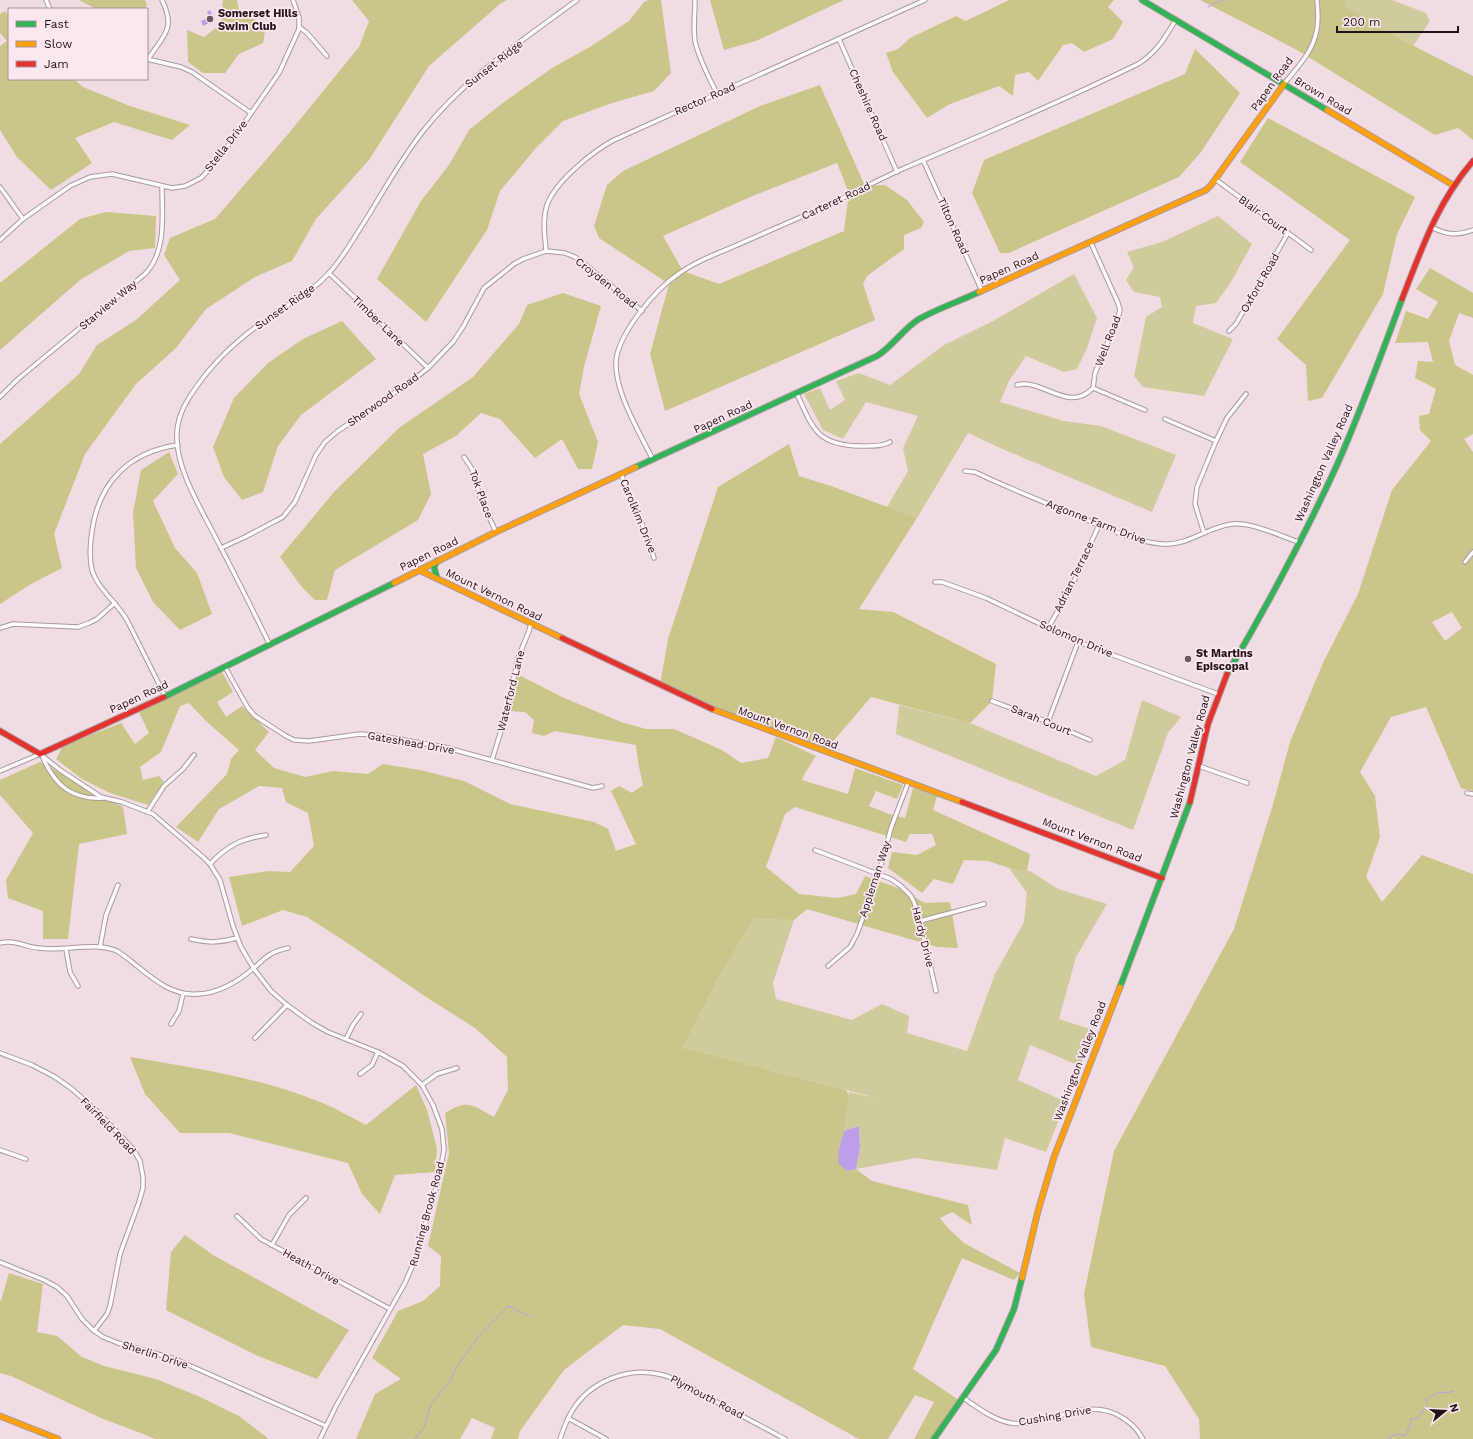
<svg xmlns="http://www.w3.org/2000/svg" width="1473" height="1439" font-family="'Work Sans',sans-serif">
  <style>
    .green { fill: #cecc9d }
    .forest { fill: #c8c688; fill-rule: evenodd }
    .water { fill: #bba0e8 }
    .lines { fill: none; stroke-linecap: round; stroke-linejoin: round }
    .stream { stroke: #bba0e8; stroke-width: 1 }
    .street-casing { stroke: #aa999f; stroke-width: 5.5 }
    .fast-casing { stroke: #aa999f; stroke-width: 7 }
    .slow-casing { stroke: #aa999f; stroke-width: 7 }
    .jam-casing { stroke: #aa999f; stroke-width: 7 }
    .street { stroke: #fdfafb; stroke-width: 3.5 }
    .fast { stroke: #30b455; stroke-width: 5 }
    .slow { stroke: #ff9f0a; stroke-width: 5 }
    .jam { stroke: #e5322d; stroke-width: 5 }
    .poi-dot { fill: #6b595f; stroke: #fbe7ed; stroke-width: 1.5 }
    .labels { text-anchor: middle; dominant-baseline: central; stroke-width: 3.5; stroke-linejoin: round; paint-order: stroke }
    .poi-label { font-size: 11px; font-weight: bold; fill: #231218; stroke: #fbe7ed; text-anchor: start }
    .street-label { font-size: 11px; fill: #231218; stroke: #fbe7ed }
  </style>
  <rect width="100%" height="100%" fill="#f2dce4"/>
  <g class="green">
    <path d="M1345,0H1392L1426,13L1430,21L1413,46L1345,6Z"/>
    <path d="M1218,216L1252,244L1231,282L1216,303L1196,306L1193,323L1233,339L1204,396L1143,387L1134,376L1146,317L1162,307L1160,297L1134,292L1126,280L1134,267L1127,252L1162,242Z"/>
    <path d="M1074,274L1097,318L1087,348L1077,369L1064,372L1026,356L1009,381L1000,402L1064,421L1101,426L1176,455L1152,512L1000,448L968,433L917,518L887,507L908,471L903,448L918,416L866,402L843,439L823,430L804,394L820,388L830,410L845,400L836,381L859,373L890,385L944,345L993,321Z"/>
    <path d="M1142,700L1181,717L1168,733L1133,830L896,734L899,705L970,723L1096,776L1125,760Z"/>
    <path d="M1009,868L1030,871L1058,889L1107,904L1076,957L1059,1019L1093,1030L1080,1066L1030,1045L1018,1080L1066,1102L1046,1152L1005,1138L997,1170L916,1158L856,1169L860,1147L859,1126L844,1131L849,1092L877,1098L683,1048L722,971L754,917L794,920L773,983L776,999L852,1020L882,1004L909,1016L907,1033L967,1051L995,974L1024,922L1027,893Z"/>
  </g>
  <g class="forest">
    <path d="M79,0H145L147,4L145,9H96Z"/>
    <path d="M223,0H237L240,14L266,24L263,43L239,54L225,73H203L188,62L187,30L204,37L221,24Z"/>
    <path d="M352,0H507L500,4L429,66L369,160L316,219L292,261L255,277L206,309L176,348L136,384L85,454L54,534L62,568L31,584L0,604V444L79,374L97,345L136,320L180,280L164,255L170,238L215,219L289,133L359,47L369,21Z"/>
    <path d="M649,0H661L671,73L654,91L612,103L563,121L536,148L500,191L487,230L426,322L377,279L421,201L449,165L469,130L500,105L552,68L590,47L629,21L644,2Z"/>
    <path d="M710,0H844L756,41L724,50Z"/>
    <path d="M1009,0H1114L1108,7L1123,22L1113,39L1084,52L1072,43L1063,45L1038,81L1029,72L1015,75L1013,96L999,86L950,104L927,118L893,72L886,53L898,49L910,38L956,16L966,21Z"/>
    <path d="M1200,0H1345V6L1406,42L1473,76V140L1458,128L1435,135L1297,50Z"/>
    <path d="M5,11L9,15V79H74L83,87L130,106L190,125L172,140L114,122L75,138L92,163L51,190L17,157L0,130V46L7,41L0,33V14Z"/>
    <path d="M1195,49L1240,93L1201,152L1179,177L1009,253H1000L972,193L984,160L1185,74Z"/>
    <path d="M820,85L865,186L885,185L907,200L924,222L921,228L904,235V249L867,276L863,284L875,320L665,411L650,354L669,284L599,238L594,226L607,185L623,171L760,106ZM837,163L849,193L844,231L719,284L683,271L663,236L750,197Z"/>
    <path d="M1268,118L1415,197L1397,234L1383,294L1322,398L1308,401L1306,365L1277,339L1350,240L1240,162Z"/>
    <path d="M106,212L156,216L155,248L129,251L80,280L0,350V283L80,219Z"/>
    <path d="M1430,268L1473,293V318L1459,313L1449,341L1455,365L1473,375V434L1464,439L1473,452V791L1461,788L1426,707L1391,717L1360,772L1375,796L1380,837L1366,877L1382,902L1422,855L1473,874V1439H1200L1199,1419L1165,1366L1091,1347L1084,1294L1114,1151L1234,929L1274,801L1290,742L1323,663L1358,594L1392,490L1431,441L1420,430L1419,416L1429,414L1436,389L1415,378L1418,361L1433,362L1428,342L1395,343L1406,311L1428,319L1438,302L1416,289ZM1452,612L1462,628L1445,641L1432,622Z"/>
    <path d="M563,293L601,306L584,367L579,394L598,442L592,469H578L562,439L535,458L500,419L481,413L456,436L423,454L431,494L418,520L335,570L327,600H315L301,586L280,557L334,492L399,428L473,377L519,324L527,305Z"/>
    <path d="M342,321L376,359L301,415L278,446L263,492L242,500L224,477L213,447L234,398L268,363L303,339Z"/>
    <path d="M789,444L799,476L831,486L917,518L859,609L893,612L996,664L992,701L970,723L871,697L824,752L720,713L660,685L668,639L718,487Z"/>
    <path d="M169,452L178,474L153,501L175,548L197,573L212,614L180,630L153,602L136,568L133,513L141,470Z"/>
    <path d="M222,672L233,692L217,702L226,717L242,706L269,732L255,750L274,768L305,777L333,771L368,774L383,764L420,770L464,781L510,804L594,822L608,829L616,851L636,844L611,791L619,786L632,793L643,785L638,762L636,745L555,731L544,736L532,733L534,720L525,712L509,711L517,674L562,697L621,722L646,729H674L722,750L741,763L768,758L776,737L816,756L805,773L802,780L848,794L855,768L903,785L897,799L876,791L869,806L889,814L905,818L913,788L937,796L933,810L1030,854L1027,871L1009,868L988,861L964,860L953,884L934,879L922,893L888,868L892,852L917,855L936,845L932,834H910L906,842L795,807L785,814L766,867L799,894L838,898L856,894L865,876L898,888L925,903L950,902L958,948L937,947L807,909L794,920L754,918L722,971L683,1048L846,1090L849,1096L844,1131L839,1149L847,1171L856,1169L872,1181L968,1205L972,1225L952,1212L940,1218L948,1228L964,1243L1020,1273L1014,1280L962,1258L913,1369L960,1401L935,1439H914L934,1402L915,1395L888,1439H859L660,1329L623,1325L564,1370L520,1431L518,1439H491L495,1428L472,1418L460,1439H356L375,1394L401,1379L372,1358L398,1311L423,1301L440,1286L441,1256L428,1246L449,1153L445,1113C468,1098 473,1106 494,1117L508,1090L507,1057L475,1028L423,995L346,942L307,917L283,910L242,926L229,877L268,871L290,872L314,846L308,813L286,802L282,788L259,786L219,809L198,842L176,827L227,774L231,759L239,750L207,722L189,703L180,706L161,752L140,767L143,780L159,776L164,782L148,805L110,793L82,779L56,759L63,746L121,723L135,744L149,733L139,712Z"/>
    <path d="M40,762L123,807L127,834L79,844L68,939H43V911L8,898L6,880L33,833L0,795V780Z"/>
    <path d="M130,1057C195,1068 264,1078 325,1104C339,1110 352,1118 366,1125L416,1085L427,1110L437,1149L435,1172L395,1175L380,1214L362,1194L348,1163L229,1133H180L145,1094Z"/>
    <path d="M185,1235L213,1255L349,1330L317,1379L258,1356L166,1310L171,1252Z"/>
    <path d="M9,1273L43,1284L37,1332L57,1336L82,1357L104,1366L156,1379L198,1396L239,1416L269,1439H156L101,1418L11,1376L0,1373V1300L1,1301Z"/>
  </g>
  <g class="water">
    <path d="M210,10L215,20L203,26L201,21L209,17L207,12Z"/>
    <path d="M859,1126L860,1147L856,1169L847,1171L838,1163L839,1149L844,1131Z"/>
  </g>
  <g class="lines">
    <g class="stream">
      <path d="M1208,7L1222,0"/>
      <path d="M415,1439L424,1427L431,1404L450,1381L456,1368L479,1336L508,1306L529,1316"/>
      <path d="M1388,1439L1397,1434L1405,1436L1408,1430L1411,1419H1417L1428,1405L1426,1399L1440,1392L1447,1393L1454,1391"/>
    </g>
    <g class="street-casing">
      <g id="street">
        <path d="M46,0L50,9"/>
        <path d="M695,0C695,13 693,28 695,41C699,60 709,77 717,94"/>
        <path d="M299,27L307,33L327,56"/>
        <path d="M839,39L897,172"/>
        <path d="M147,59L181,67L192,72L251,113"/>
        <path d="M148,59C164,35 176,29 162,0"/>
        <path d="M1284,84C1295,70 1310,55 1315,37C1319,25 1318,12 1317,0"/>
        <path d="M923,160L982,291"/>
        <path d="M1215,179L1311,250"/>
        <path d="M0,187L23,219"/>
        <path d="M1431,227C1447,235 1456,236 1473,230"/>
        <path d="M0,240L23,219L70,186L90,177L112,174L172,188L185,186L201,178L215,163L236,135L279,73L299,29V17L293,0"/>
        <path d="M1091,243L1118,303L1120,310L1118,318L1095,373L1093,388L1145,410"/>
        <path d="M546,251C545,236 542,220 547,205C555,182 593,151 614,140L925,0"/>
        <path d="M329,273L428,368"/>
        <path d="M1229,331L1236,324L1288,233"/>
        <path d="M1017,385C1043,378 1068,414 1093,388"/>
        <path d="M797,394C813,429 817,445 860,446C869,446 882,447 890,442"/>
        <path d="M0,397L18,379L145,274C167,251 162,216 162,186"/>
        <path d="M1165,419L1216,441"/>
        <path d="M464,457L472,469L481,500L496,532"/>
        <path d="M653,460C640,433 610,385 617,355C623,329 655,290 677,275C694,262 716,254 735,246C766,232 797,219 828,205C852,194 876,181 900,170C980,136 1060,102 1138,64C1156,53 1165,38 1175,21"/>
        <path d="M965,471L975,472C1006,487 1039,500 1070,513C1100,525 1130,541 1162,544C1188,546 1207,527 1232,524C1252,522 1280,536 1299,542"/>
        <path d="M621,474L648,538L654,558"/>
        <path d="M1204,533L1195,504L1197,487L1216,441L1227,418L1246,394"/>
        <path d="M221,548L245,537L283,517L295,502L316,455L325,442L338,431L413,380L428,368L453,342L463,327L484,288L514,264L523,259L546,251L565,253L575,257L586,265L642,311"/>
        <path d="M1465,562L1473,552"/>
        <path d="M935,582H942L986,598L1078,642L1218,694"/>
        <path d="M0,628L13,624L78,627L89,623L97,619L115,603"/>
        <path d="M1048,628L1070,590L1099,525"/>
        <path d="M270,645C254,613 238,580 221,548C205,515 174,469 177,432C178,414 187,400 197,386C218,356 245,333 276,313C295,300 314,290 329,273C341,260 349,246 358,232C380,198 399,161 424,130C466,77 523,40 577,0"/>
        <path d="M225,667L248,708L255,716L286,736L294,740L309,741L360,734L375,735L444,747L593,788L602,786"/>
        <path d="M165,696L127,620C117,603 98,589 92,570C89,557 90,544 92,531C99,482 129,452 178,445"/>
        <path d="M992,701L1048,722L1090,740"/>
        <path d="M1048,722L1078,642"/>
        <path d="M43,758C55,785 72,800 103,798"/>
        <path d="M492,760L507,711L518,658L529,631L531,623"/>
        <path d="M1199,766L1247,783"/>
        <path d="M0,771L40,754L60,770L101,797L122,802L153,814L203,857L210,864L220,880L233,926L241,947L254,969L271,991L287,1005L312,1023L328,1032L378,1052L403,1066L422,1085L433,1105L442,1129L444,1150L438,1181L415,1260L405,1283L336,1406L320,1439"/>
        <path d="M1467,793L1473,794"/>
        <path d="M148,811L164,786L183,769L194,755"/>
        <path d="M815,850L891,879L901,886L911,896L914,902L920,921L936,991"/>
        <path d="M210,864C228,845 241,839 266,835"/>
        <path d="M920,921L984,904"/>
        <path d="M191,939C211,943 216,943 237,938"/>
        <path d="M0,943C14,939 25,947 38,948C64,952 95,941 117,951C122,954 127,958 132,962C152,978 171,996 198,994C220,993 239,981 255,967C260,963 265,957 271,954C276,951 283,949 288,948"/>
        <path d="M100,947L106,915L118,885"/>
        <path d="M66,949L70,972L78,986"/>
        <path d="M828,966L850,947L857,934L879,873L891,828L908,783"/>
        <path d="M171,1024L179,1011L183,994"/>
        <path d="M255,1038L287,1005"/>
        <path d="M346,1039L353,1025L361,1014"/>
        <path d="M0,1053L32,1065L55,1077L72,1089L98,1112L133,1149L140,1161L143,1177V1188L139,1202L120,1254L110,1306L107,1314L94,1331"/>
        <path d="M360,1074L372,1065L378,1052"/>
        <path d="M422,1085L437,1074L457,1068"/>
        <path d="M0,1150L26,1159"/>
        <path d="M237,1216L261,1239L390,1309"/>
        <path d="M272,1245L289,1215L306,1198"/>
        <path d="M0,1262L44,1280L57,1287L67,1296L82,1319L92,1329L103,1337L118,1343L175,1359L326,1426"/>
        <path d="M962,1397C977,1407 993,1420 1011,1423C1047,1428 1080,1398 1116,1414C1128,1420 1137,1428 1143,1439"/>
        <path d="M568,1418L606,1439"/>
        <path d="M560,1439C563,1430 567,1419 572,1411C590,1381 629,1366 663,1375C681,1380 698,1392 715,1401C738,1414 761,1426 785,1439"/>
      </g>
    </g>
    <g class="fast-casing">
      <g id="fast">
        <path d="M1142,0L1327,110"/>
        <path d="M636,467L877,356C893,346 903,329 919,319C937,309 960,301 979,292"/>
        <path d="M437,561L434,567L437,578"/>
        <path d="M1227,674C1267,606 1304,537 1337,465C1361,411 1381,355 1402,299"/>
        <path d="M164,697L394,583"/>
        <path d="M1120,987L1190,802"/>
        <path d="M934,1439L996,1350L1014,1309L1022,1278"/>
      </g>
    </g>
    <g class="slow-casing">
      <g id="slow">
        <path d="M1327,110L1453,185"/>
        <path d="M979,292L1206,190L1211,185L1284,84"/>
        <path d="M419,570L562,638"/>
        <path d="M394,583L496,532L636,467"/>
        <path d="M712,709L962,802"/>
        <path d="M1022,1278L1038,1211L1054,1157L1120,987"/>
        <path d="M0,1416L58,1439"/>
      </g>
    </g>
    <g class="jam-casing">
      <g id="jam">
        <path d="M1402,299C1422,248 1437,203 1473,161"/>
        <path d="M562,638L712,709"/>
        <path d="M0,731L40,754L164,697"/>
        <path d="M962,802L1162,878"/>
        <path d="M1190,802L1208,724L1227,674"/>
      </g>
    </g>
    <use href="#street" class="street"/>
    <use href="#fast" class="fast"/>
    <use href="#slow" class="slow"/>
    <use href="#jam" class="jam"/>
  </g>
  <g class="poi-dot">
    <circle cx="210" cy="19" r="4"/>
    <circle cx="1188" cy="659" r="4"/>
  </g>
  <g class="labels">
    <g class="poi-label">
      <text x="218" y="13">Somerset Hills<tspan x="218" dy="13">Swim Club</tspan></text>
      <text x="1196" y="653">St Martins<tspan x="1196" dy="13">Episcopal</tspan></text>
    </g>
    <g class="street-label">
      <text transform="translate(494 64) rotate(-38)">Sunset Ridge</text>
      <text transform="translate(1272 84) rotate(-54)">Papen Road</text>
      <text transform="translate(1323 96) rotate(31)">Brown Road</text>
      <text transform="translate(705 99) rotate(-24)">Rector Road</text>
      <text transform="translate(868 105) rotate(66)">Cheshire Road</text>
      <text transform="translate(226 146) rotate(-52)">Stella Drive</text>
      <text transform="translate(836 201) rotate(-25)">Carteret Road</text>
      <text transform="translate(1263 215) rotate(36)">Blair Court</text>
      <text transform="translate(953 226) rotate(66)">Tilton Road</text>
      <text transform="translate(1009 268) rotate(-24)">Papen Road</text>
      <text transform="translate(606 283) rotate(38)">Croyden Road</text>
      <text transform="translate(1260 283) rotate(-60)">Oxford Road</text>
      <text transform="translate(108 305) rotate(-40)">Starview Way</text>
      <text transform="translate(285 307) rotate(-35)">Sunset Ridge</text>
      <text transform="translate(378 321) rotate(44)">Timber Lane</text>
      <text transform="translate(1108 341) rotate(-69)">Well Road</text>
      <text transform="translate(383 400) rotate(-35)">Sherwood Road</text>
      <text transform="translate(723 417) rotate(-25)">Papen Road</text>
      <text transform="translate(1324 463) rotate(-66)">Washington Valley Road</text>
      <text transform="translate(481 494) rotate(70)">Tok Place</text>
      <text transform="translate(638 516) rotate(68)">Carolkim Drive</text>
      <text transform="translate(1096 522) rotate(21)">Argonne Farm Drive</text>
      <text transform="translate(429 554) rotate(-26)">Papen Road</text>
      <text transform="translate(1074 577) rotate(-64)">Adrian Terrace</text>
      <text transform="translate(494 595) rotate(26)">Mount Vernon Road</text>
      <text transform="translate(1076 639) rotate(23)">Solomon Drive</text>
      <text transform="translate(511 691) rotate(-76)">Waterford Lane</text>
      <text transform="translate(139 697) rotate(-25)">Papen Road</text>
      <text transform="translate(1041 720) rotate(22)">Sarah Court</text>
      <text transform="translate(788 728) rotate(20)">Mount Vernon Road</text>
      <text transform="translate(411 743) rotate(10)">Gateshead Drive</text>
      <text transform="translate(1190 757) rotate(-75)">Washington Valley Road</text>
      <text transform="translate(1092 840) rotate(21)">Mount Vernon Road</text>
      <text transform="translate(875 879) rotate(-72)">Appleman Way</text>
      <text transform="translate(923 937) rotate(76)">Hardy Drive</text>
      <text transform="translate(1080 1061) rotate(-69)">Washington Valley Road</text>
      <text transform="translate(108 1126) rotate(46)">Fairfield Road</text>
      <text transform="translate(427 1214) rotate(-75)">Running Brook Road</text>
      <text transform="translate(311 1267) rotate(29)">Heath Drive</text>
      <text transform="translate(155 1355) rotate(18)">Sherlin Drive</text>
      <text transform="translate(707 1397) rotate(28)">Plymouth Road</text>
      <text transform="translate(1055 1416) rotate(-10)">Cushing Drive</text>
    </g>
  </g>
  <rect x="8" y="8" width="140" height="72" fill="#fbe7ed" stroke="#a59298"/>
  <rect x="16" y="21" width="20" height="6" fill="#30b455" stroke="#a59298"/>
  <text x="44" y="28" font-size="12" fill="#231218">Fast</text>
  <rect x="16" y="41" width="20" height="6" fill="#ff9f0a" stroke="#a59298"/>
  <text x="44" y="48" font-size="12" fill="#231218">Slow</text>
  <rect x="16" y="61" width="20" height="6" fill="#e5322d" stroke="#a59298"/>
  <text x="44" y="68" font-size="12" fill="#231218">Jam</text>
  <g transform="translate(1445 1411) rotate(72)" stroke="#fbe7ed" stroke-width="3" paint-order="stroke">
  <path d="M0-3L7 15L0 10L-7 15Z" fill="#231218"/>
  <text y="-6" font-size="11" font-weight="bold" text-anchor="middle" fill="#231218">N</text>
  </g>
  <path d="M1337 26v6h121v-6" fill="none" stroke="#231218" stroke-width="2"/>
  <text x="1343" y="26" font-size="12" fill="#231218" stroke="#fbe7ed" stroke-width="3" paint-order="stroke">200 m</text>
</svg>
